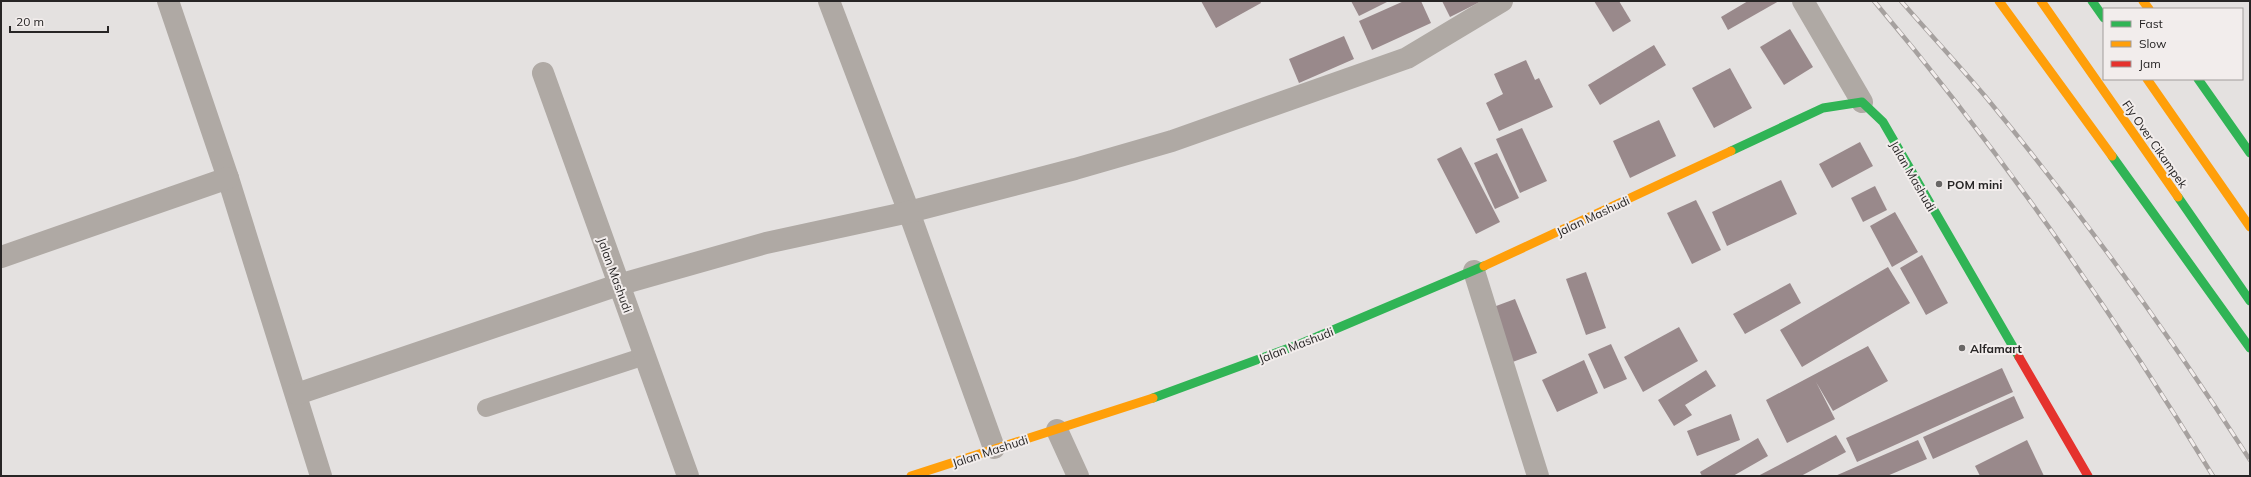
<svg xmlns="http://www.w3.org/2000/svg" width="2251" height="477" font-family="Mulish,sans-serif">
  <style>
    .building { fill: #99898b }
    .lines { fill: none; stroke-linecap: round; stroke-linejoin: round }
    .lane { stroke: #afa9a4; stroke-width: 18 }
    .street { stroke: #afa9a4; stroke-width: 22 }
    .fast { stroke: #30b455; stroke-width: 9 }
    .slow { stroke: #ff9f0a; stroke-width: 9 }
    .jam { stroke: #e5322d; stroke-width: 9 }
    .rail-casing { stroke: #a6a19f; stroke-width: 4.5 }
    .rail { stroke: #f2edec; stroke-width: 3; stroke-dasharray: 9; stroke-linecap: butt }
    .poi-dot { fill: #696766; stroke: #f2edec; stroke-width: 1.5 }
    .labels { text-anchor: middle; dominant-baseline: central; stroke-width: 4; stroke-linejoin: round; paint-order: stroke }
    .street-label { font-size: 12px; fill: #272525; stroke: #f2edec }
    .poi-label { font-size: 12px; font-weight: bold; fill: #272525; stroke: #f2edec; text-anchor: start }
  </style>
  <rect width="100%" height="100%" fill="#e4e1e0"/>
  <g class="building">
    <path d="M1201,1H1260L1261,3L1216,28Z"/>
    <path d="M1351,1H1389L1359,16Z"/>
    <path d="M1404,1H1421L1431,23L1372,50L1359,21Z"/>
    <path d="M1442,1H1482L1450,17Z"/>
    <path d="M1594,1H1619L1631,21L1613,32Z"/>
    <path d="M1748,1H1779L1728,30L1721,17Z"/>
    <path d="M1790,29L1813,67L1784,85L1760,47Z"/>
    <path d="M1344,36L1354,59L1299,83L1289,59Z"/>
    <path d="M1654,45L1666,65L1600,105L1588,85Z"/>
    <path d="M1526,60L1535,80L1539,78L1553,107L1499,131L1486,103L1503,94L1494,74Z"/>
    <path d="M1730,68L1752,108L1714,128L1692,88Z"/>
    <path d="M1659,120L1676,156L1630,178L1613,141Z"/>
    <path d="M1522,128L1547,181L1520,193L1496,139Z"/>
    <path d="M1860,142L1873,166L1832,188L1819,164Z"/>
    <path d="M1461,147L1500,222L1476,234L1437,159Z"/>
    <path d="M1497,153L1519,198L1495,209L1474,163Z"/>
    <path d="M1781,180L1797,214L1727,246L1712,212Z"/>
    <path d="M1875,186L1887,210L1863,222L1851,198Z"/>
    <path d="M1696,200L1721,250L1692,264L1667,213Z"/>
    <path d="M1895,212L1918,252L1892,267L1870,226Z"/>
    <path d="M1922,255L1948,303L1926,315L1900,268Z"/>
    <path d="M1888,267L1910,303L1802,367L1780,330Z"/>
    <path d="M1586,272L1606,328L1586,335L1566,279Z"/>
    <path d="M1790,283L1801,303L1745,334L1733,314Z"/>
    <path d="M1515,299L1537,353L1510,363L1488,309Z"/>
    <path d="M1679,327L1698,361L1643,392L1624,357Z"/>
    <path d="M1611,344L1627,379L1604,389L1588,354Z"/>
    <path d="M1868,346L1888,381L1833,411L1816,382L1835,419L1787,443L1766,400Z"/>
    <path d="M1584,360L1598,393L1557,412L1542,380Z"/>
    <path d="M2002,368L2013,392L1857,462L1846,438Z"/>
    <path d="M1706,370L1716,386L1685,405L1692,415L1674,426L1658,400Z"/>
    <path d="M2014,396L2024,418L1933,459L1923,437Z"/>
    <path d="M1731,414L1740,440L1697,456L1687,431Z"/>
    <path d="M1836,435L1846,452L1801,476H1758Z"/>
    <path d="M1758,438L1768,456L1733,476H1702L1700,472Z"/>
    <path d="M1918,440L1927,459L1887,476H1835Z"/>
    <path d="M2027,440L2044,476H1980L1975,466Z"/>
  </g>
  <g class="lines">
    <path class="lane" d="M486,408L645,356"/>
    <g class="street">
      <path d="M168,1L228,178L321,476"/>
      <path d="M829,1L909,212L994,448"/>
      <path d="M1803,1L1862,102"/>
      <path d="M543,73L688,476"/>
      <path d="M1,257L228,178"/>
      <path d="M1474,271L1538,476"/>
      <path d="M297,394L618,285L766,243L909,212L1075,169L1172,141L1407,58L1502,1"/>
      <path d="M1057,430L1078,476"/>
    </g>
    <g class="fast">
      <path d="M2092,1L2104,18"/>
      <path d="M2198,79L2250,153"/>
      <path d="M1731,151L1823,108L1862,102L1883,122L2019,357"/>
      <path d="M2112,156L2250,348"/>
      <path d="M2178,197L2250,301"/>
      <path d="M1153,398L1300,344L1484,266"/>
    </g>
    <g class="slow">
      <path d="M1999,1L2112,156"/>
      <path d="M2041,1L2178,197"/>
      <path d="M2143,1L2149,9"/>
      <path d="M2147,79L2250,227"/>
      <path d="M1484,266L1731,151"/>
      <path d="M911,476L1153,398"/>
    </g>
    <path class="jam" d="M2019,357L2088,476"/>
    <g class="rail-casing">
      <g id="rail">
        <path d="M1874,1C2000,150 2111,310 2213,476"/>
        <path d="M1901,1C1929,33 1958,64 1985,96C2081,212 2169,334 2250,460"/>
      </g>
    </g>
    <use href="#rail" class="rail"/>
  </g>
  <g class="poi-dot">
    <circle cx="1939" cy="184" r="4"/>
    <circle cx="1962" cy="348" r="4"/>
  </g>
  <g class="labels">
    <g class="street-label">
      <text transform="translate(2155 144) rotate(55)">Fly Over Cikampek</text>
      <text transform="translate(1913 176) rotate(60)">Jalan Mashudi</text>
      <text transform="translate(1593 216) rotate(-25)">Jalan Mashudi</text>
      <text transform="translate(615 275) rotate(70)">Jalan Mashudi</text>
      <text transform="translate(1296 345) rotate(-21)">Jalan Mashudi</text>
      <text transform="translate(990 451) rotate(-18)">Jalan Mashudi</text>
    </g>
    <g class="poi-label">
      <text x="1947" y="184">POM mini</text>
      <text x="1970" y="348">Alfamart</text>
    </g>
  </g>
  <rect width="2251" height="477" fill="none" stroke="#272525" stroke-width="4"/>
  <rect x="2103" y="8" width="140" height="72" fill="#f2edec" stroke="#a19d9c"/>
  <rect x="2111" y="21" width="20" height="6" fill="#30b455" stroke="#a19d9c"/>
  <text x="2139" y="28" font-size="12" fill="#272525">Fast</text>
  <rect x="2111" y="41" width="20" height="6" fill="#ff9f0a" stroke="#a19d9c"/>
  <text x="2139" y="48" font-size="12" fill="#272525">Slow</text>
  <rect x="2111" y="61" width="20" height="6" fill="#e5322d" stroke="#a19d9c"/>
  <text x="2139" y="68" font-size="12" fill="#272525">Jam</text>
  <path d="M10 26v6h98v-6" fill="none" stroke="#272525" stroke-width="2"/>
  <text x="16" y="26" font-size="12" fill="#272525" stroke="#f2edec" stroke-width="3" paint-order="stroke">20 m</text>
</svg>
